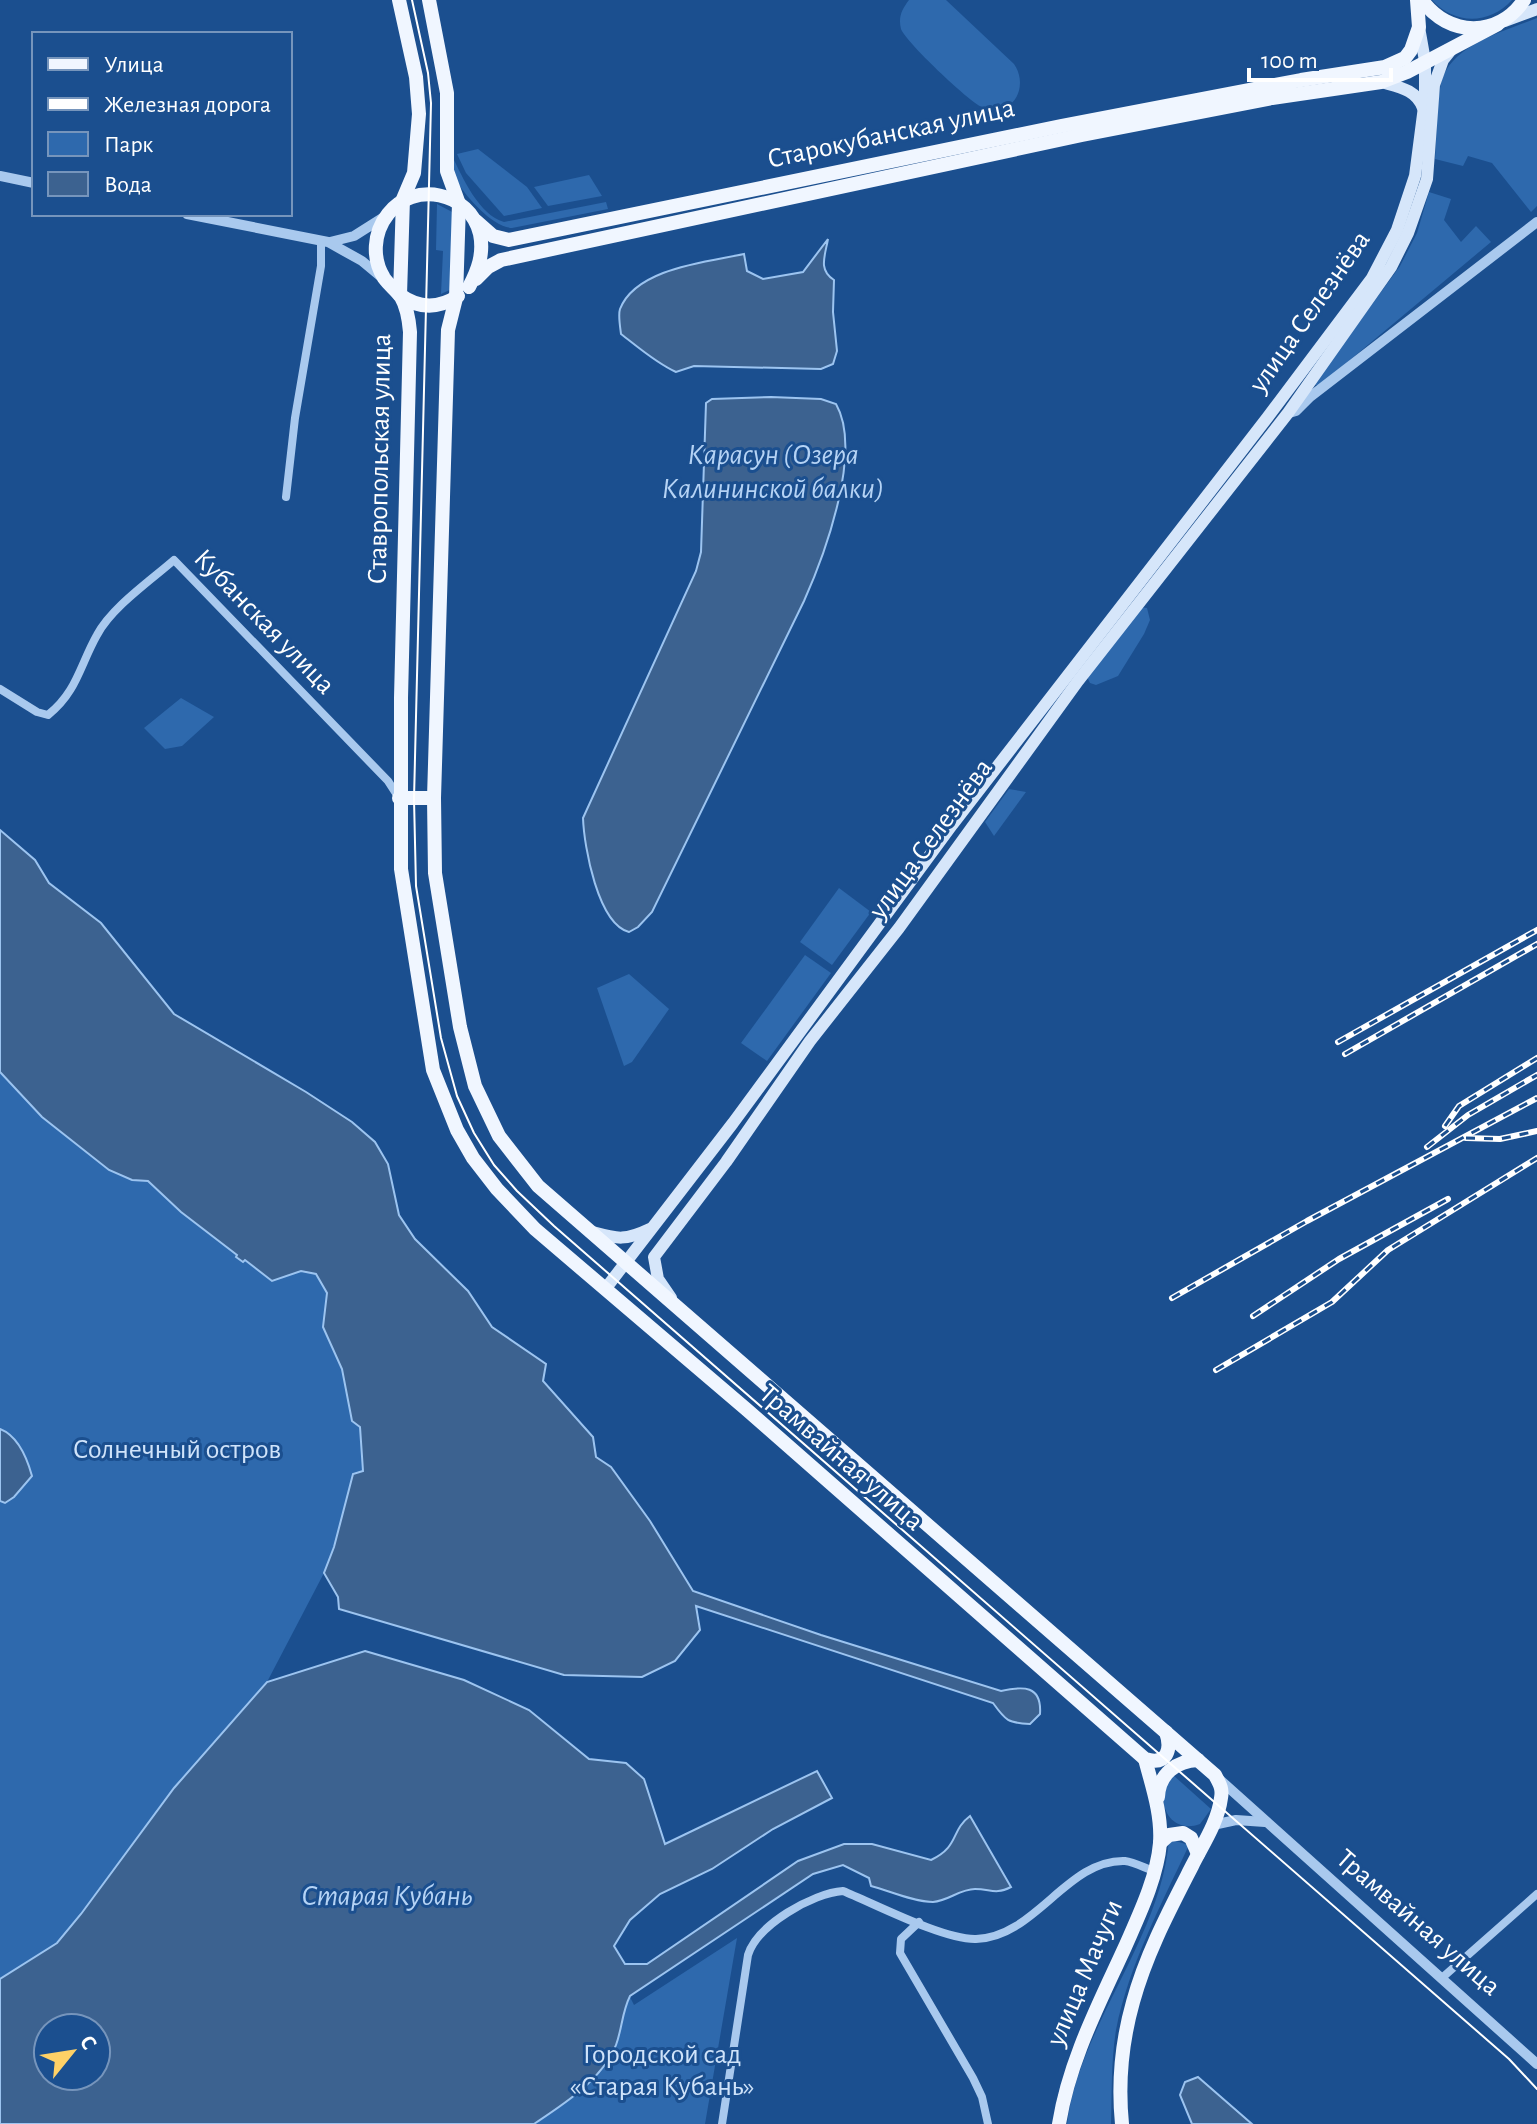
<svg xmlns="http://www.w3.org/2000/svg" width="1537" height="2124" font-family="'Alegreya Sans',sans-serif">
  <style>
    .green { fill: #2e69ad }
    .water { fill: #3c6290; stroke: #9cc4f0; stroke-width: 2; fill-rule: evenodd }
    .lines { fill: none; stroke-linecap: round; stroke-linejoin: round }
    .minor { stroke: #a9c9ee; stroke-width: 8 }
    .tertiary { stroke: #a9c9ee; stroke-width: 10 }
    .secondary { stroke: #d6e6fa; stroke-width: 12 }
    .primary { stroke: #f0f6ff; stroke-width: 14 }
    .tram { stroke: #fff; stroke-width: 2 }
    .rail-casing { stroke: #fff; stroke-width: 6 }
    .rail { stroke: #1b4f8f; stroke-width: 3; stroke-dasharray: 9; stroke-linecap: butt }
    .labels { text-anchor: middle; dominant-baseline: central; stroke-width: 6; stroke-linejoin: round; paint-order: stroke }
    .street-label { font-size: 28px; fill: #fff; stroke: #1b4f8f }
    .park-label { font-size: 28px; fill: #cfe3fa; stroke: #1b4f8f }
    .water-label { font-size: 30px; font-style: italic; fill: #b5d3f5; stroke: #1b4f8f }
  </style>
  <rect width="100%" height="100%" fill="#1b4f8f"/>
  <g class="green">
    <path d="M909,0H946L1014,64C1030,87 1012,120 982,107C969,102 905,41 901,29C898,17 902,9 909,0Z"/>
    <path d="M1432,0H1512C1489,25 1455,25 1432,0Z"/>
    <path d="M1537,18V206L1531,212L1492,163L1468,156L1463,166L1435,159C1437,134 1436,107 1441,83C1450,45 1505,31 1537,18Z"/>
    <path d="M478,149L527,187L542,208L504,216L466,173L457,154Z"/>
    <path d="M452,156C463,178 479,215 504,222L606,202L608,209L512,228C493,227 468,199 457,182C452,174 452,166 452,156Z"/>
    <path d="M589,175L602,196L548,206L534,187Z"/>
    <path d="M1429,192L1451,199L1444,220L1461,242L1476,226L1491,242L1320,385H1313L1400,266L1417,233Z"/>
    <path d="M437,204L456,214L454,288L441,294L443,251L436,250Z"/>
    <path d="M1140,607L1147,608L1150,620L1144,634L1118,676L1096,685L1090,683L1087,677Z"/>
    <path d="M181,698L214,717L182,746L165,749L144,728Z"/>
    <path d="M1009,789L1026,792L994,836L985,822Z"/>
    <path d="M839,888L871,912L832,965L800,942Z"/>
    <path d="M805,955L831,973L767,1061L741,1043Z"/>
    <path d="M629,974L669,1009L632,1062L624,1066L597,988Z"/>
    <path d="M0,1072L42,1117L109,1170L132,1180L148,1181L181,1212L272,1281L301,1271L317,1274L327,1293L323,1327L342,1369L352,1421L360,1427L363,1471L353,1475L334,1547L324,1573L267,1682L174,1788L81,1914L57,1943L0,1979Z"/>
    <path d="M1173,1775L1211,1809L1200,1824C1167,1836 1152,1795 1173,1775Z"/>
    <path d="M1169,1839L1189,1845C1161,1905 1129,1965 1116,2030C1111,2061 1112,2093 1111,2124H1067C1079,2026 1162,1937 1169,1839Z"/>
    <path d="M737,1938L705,2124H534L599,2073L630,1997L634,2005Z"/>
  </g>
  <g class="water">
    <path d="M828,239C825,256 818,270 834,280L833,312L837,351L833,364L821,369L694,366L676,372C656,363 638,347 621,334C620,326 618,315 620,309C636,268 707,262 744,254L747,271L763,279L803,272Z"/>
    <path d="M771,397L821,399L836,404C863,451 825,554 804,601L652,912L638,927L629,932C598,924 584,847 583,818L696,571L701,552L706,403L712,399Z"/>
    <path d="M0,830L35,860L49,883L101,923L174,1014L306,1092L352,1122L375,1142L388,1164L399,1215L415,1239L468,1291L492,1327L546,1364L543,1381L593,1437L596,1457L611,1467L650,1521L693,1591L821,1635L1001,1691C1023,1686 1042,1685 1040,1714L1030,1724C1008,1723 1006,1721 993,1703L696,1606L700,1630L675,1661L642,1677L564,1675L339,1609L338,1597L324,1573L334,1547L353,1474L363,1471L360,1427L352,1421L342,1369L323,1327L327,1293L316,1274L301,1271L272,1281L245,1260L243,1262L236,1257L237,1255L181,1212L148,1181L132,1180L109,1170L42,1117L0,1072Z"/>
    <path d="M0,1429C18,1436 27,1458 32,1476L14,1497L5,1503L0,1501Z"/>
    <path d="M365,1651L464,1680L529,1710L589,1759L626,1763L644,1779L665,1844L817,1771L832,1798L773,1829L712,1869L660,1894L630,1920L614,1946L625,1964H647L798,1861L844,1844H872L931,1860C960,1846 950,1831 970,1816L1011,1887C995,1895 991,1889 975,1889C960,1889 948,1901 933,1902C914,1902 890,1891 871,1886L869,1878L843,1865L813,1874L630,1996C622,2012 622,2029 616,2045C602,2080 564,2104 534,2124H0V1979L57,1943L81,1914L174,1788L267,1682ZM48,2028H96V2076H48Z"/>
    <path d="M1198,2077L1252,2124H1192L1180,2095L1185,2082Z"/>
  </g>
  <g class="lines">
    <g class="minor">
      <path d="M286,497L295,418L321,266V241"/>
      <path d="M0,689L37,712L48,715C77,692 80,665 97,635C112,607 150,581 174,560L388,781L399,798"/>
      <path d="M919,1922L901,1939L900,1953L973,2078L982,2097L988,2124"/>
      <path d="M1443,1977L1537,1894"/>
      <path d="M722,2124L748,1955C757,1925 813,1893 843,1891C875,1904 944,1940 976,1939C1036,1937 1067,1859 1125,1861C1134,1862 1145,1868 1154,1871"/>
    </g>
    <g class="tertiary">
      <path d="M0,176L34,183"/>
      <path d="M187,214L328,242L362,261L380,276"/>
      <path d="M330,242L354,236L384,217"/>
      <path d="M1289,413L1296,411L1310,397L1537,222"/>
      <path d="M1219,1779L1537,2064"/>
      <path d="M1213,1825L1236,1820L1265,1822"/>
    </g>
    <g class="secondary">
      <path d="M1505,21L1537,9"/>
      <path d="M1381,82C1398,87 1416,89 1423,108"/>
      <path d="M592,1232C618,1239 625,1241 650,1229"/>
      <path d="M606,1288L733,1123L952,825L1267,418L1372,278L1397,230L1415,176L1425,99V61L1419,27"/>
      <path d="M671,1298L658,1279L654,1257L726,1162L810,1041L899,928L1078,681L1288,413L1391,267L1408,233L1427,179L1434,85L1443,60L1451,50"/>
    </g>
    <g class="primary">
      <path d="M399,0L416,77L419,114L414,173L403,199L400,295"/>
      <path d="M429,0L447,93V171L459,204"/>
      <path d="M1422,0C1448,37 1499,38 1524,0"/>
      <path d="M459,204L456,298L448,330L434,798L435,873L460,1027L475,1086L499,1136L538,1186L1215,1775C1219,1783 1223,1788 1221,1798C1218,1822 1203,1844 1192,1866C1170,1909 1146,1954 1133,2002C1122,2041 1118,2084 1122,2124"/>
      <path d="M476,221L493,236L509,240L1061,126L1301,80L1385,67L1405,58L1411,50L1419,27L1417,0"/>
      <path d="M476,279L488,267L501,260L1082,135L1272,98L1381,82L1407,72L1498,24"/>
      <path d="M469,287C478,270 484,254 480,234C470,191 413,181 388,214C373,233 372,259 384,278C389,285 396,290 401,297C407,307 409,320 410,332L401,698V869L433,1070L457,1130L473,1158L497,1189L535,1229L746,1409L1145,1759C1167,1766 1172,1750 1166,1732"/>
      <path d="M400,295C419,309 438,309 458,296"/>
      <path d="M399,798H434"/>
      <path d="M1158,1797C1159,1774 1176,1761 1198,1760"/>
      <path d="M1160,1843L1169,1835L1183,1833L1191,1838L1198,1854"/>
      <path d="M1059,2124C1069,2061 1099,2004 1125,1947C1139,1915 1157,1878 1160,1843C1162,1814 1152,1786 1145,1759"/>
    </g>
    <path class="tram" d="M412,0L428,73L431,103L414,799L416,886L441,1038L457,1096L474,1133L494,1165L517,1191L554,1226L1509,2059L1537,2089"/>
    <g class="rail-casing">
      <g id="rail">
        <path d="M1338,1042L1537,930"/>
        <path d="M1345,1054L1537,944"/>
        <path d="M1445,1126L1459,1106L1537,1058"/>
        <path d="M1466,1138L1500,1139L1537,1131"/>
        <path d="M1427,1147L1468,1115L1537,1075"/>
        <path d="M1172,1298L1307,1221L1537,1098"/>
        <path d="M1253,1316L1339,1259L1448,1199"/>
        <path d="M1216,1370L1332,1302L1388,1250L1537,1158"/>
      </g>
    </g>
    <use href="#rail" class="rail"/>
  </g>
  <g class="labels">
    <g class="street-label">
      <text transform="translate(891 134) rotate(-12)">Старокубанская улица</text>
      <text transform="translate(1310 312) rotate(-55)">улица Селезнёва</text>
      <text transform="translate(380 459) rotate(-89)">Ставропольская улица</text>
      <text transform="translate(264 622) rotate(46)">Кубанская улица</text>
      <text transform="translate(931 839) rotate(-54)">улица Селезнёва</text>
      <text transform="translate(841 1458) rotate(41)">Трамвайная улица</text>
      <text transform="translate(1418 1923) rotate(41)">Трамвайная улица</text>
      <text transform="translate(1085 1973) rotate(-67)">улица Мачуги</text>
    </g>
    <g class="park-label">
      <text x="177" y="1450">Солнечный остров</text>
      <text x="662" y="2055">Городской сад<tspan x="662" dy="32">«Старая Кубань»</tspan></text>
    </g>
    <g class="water-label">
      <text x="773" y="455">Карасун (Озера<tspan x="773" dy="34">Калининской балки)</tspan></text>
      <text x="387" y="1896">Старая Кубань</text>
    </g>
  </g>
  <rect x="32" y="32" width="260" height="184" fill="#1b4f8f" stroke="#7695bc" stroke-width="2"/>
  <rect x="48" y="58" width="40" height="12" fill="#f0f6ff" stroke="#7695bc" stroke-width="2"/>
  <text x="104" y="72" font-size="24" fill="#ffffff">Улица</text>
  <rect x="48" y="98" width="40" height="12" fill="#ffffff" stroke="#7695bc" stroke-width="2"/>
  <text x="104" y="112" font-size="24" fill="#ffffff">Железная дорога</text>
  <rect x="48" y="132" width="40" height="24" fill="#2e69ad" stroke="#7695bc" stroke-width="2"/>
  <text x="104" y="152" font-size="24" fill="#ffffff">Парк</text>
  <rect x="48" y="172" width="40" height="24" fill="#3c6290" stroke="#7695bc" stroke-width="2"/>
  <text x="104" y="192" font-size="24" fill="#ffffff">Вода</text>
  <g transform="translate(72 2052) rotate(60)"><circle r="38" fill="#1b4f8f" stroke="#7695bc" stroke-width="2"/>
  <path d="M0-6L14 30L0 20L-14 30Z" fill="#ffd166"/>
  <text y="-12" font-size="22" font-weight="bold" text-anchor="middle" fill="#ffffff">С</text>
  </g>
  <path d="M1249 68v12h142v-12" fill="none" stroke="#ffffff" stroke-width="4"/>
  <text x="1261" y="68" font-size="24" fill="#ffffff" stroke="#1b4f8f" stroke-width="6" paint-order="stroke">100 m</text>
</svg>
